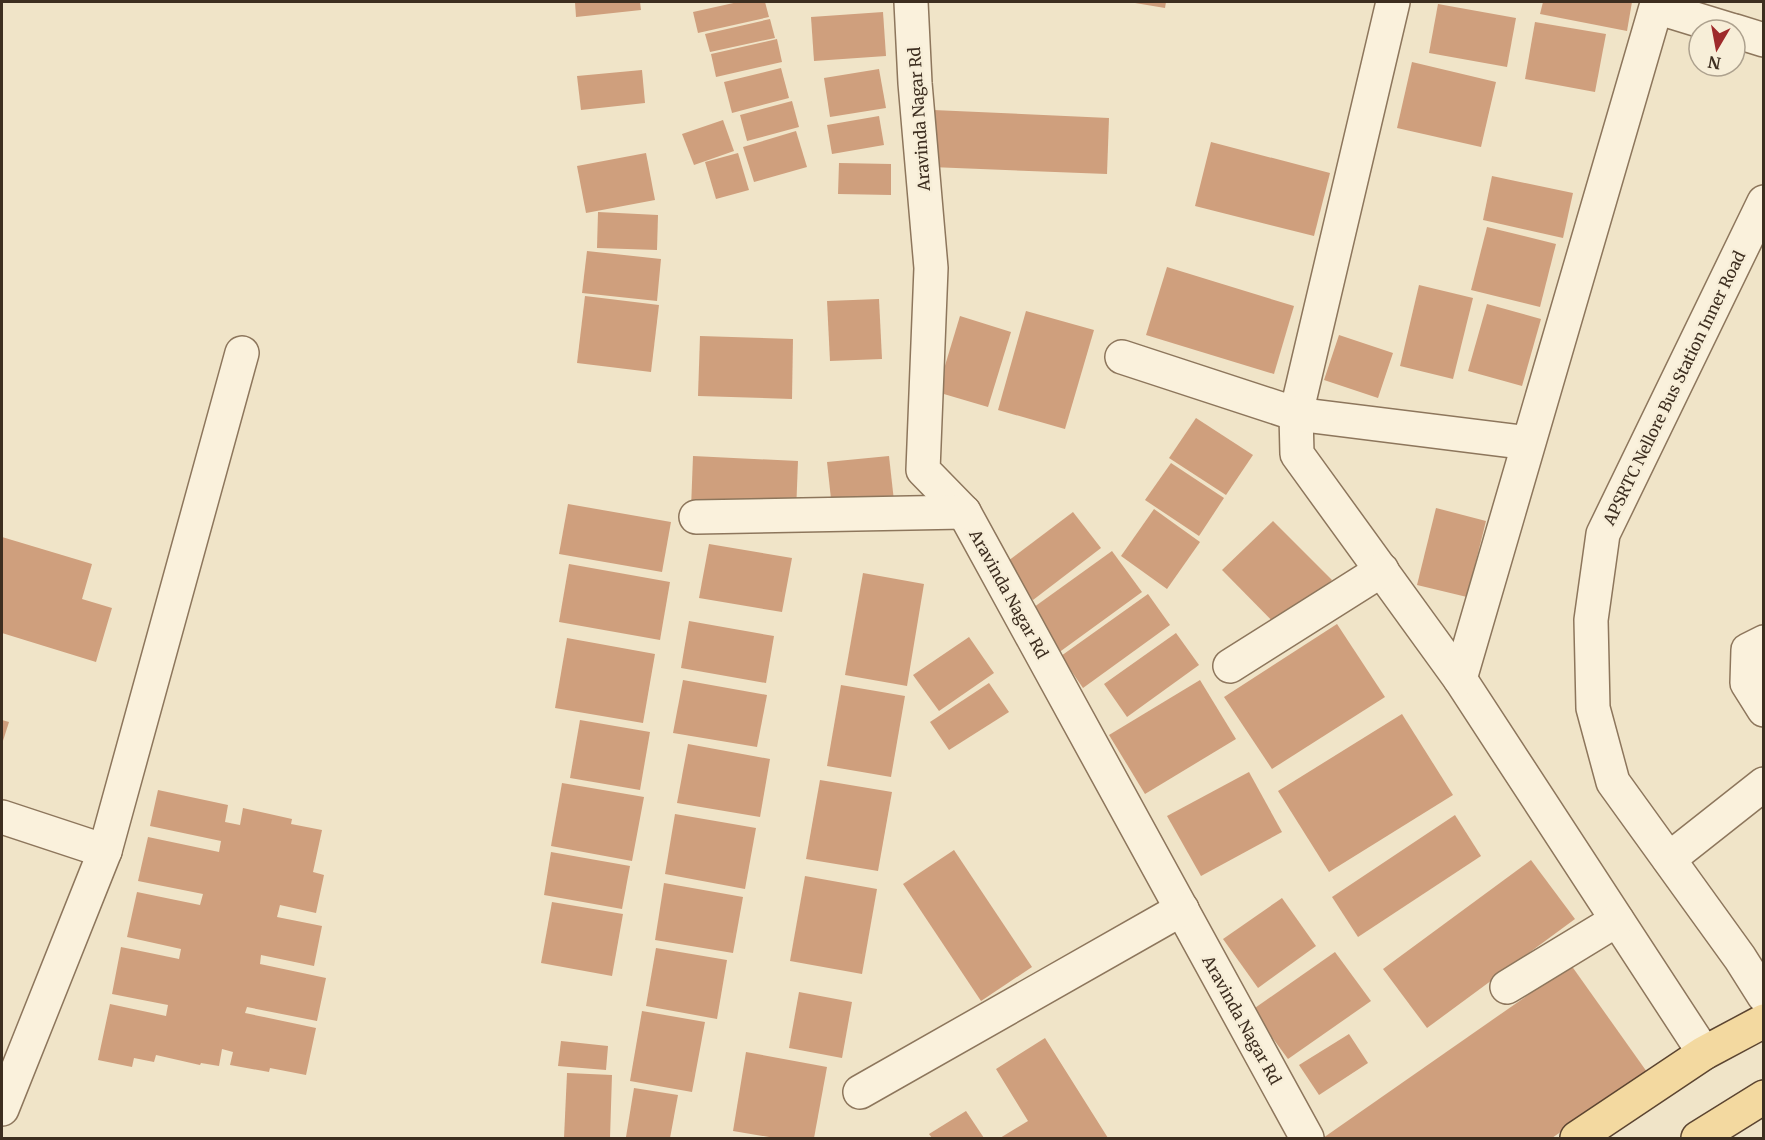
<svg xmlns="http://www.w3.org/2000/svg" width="1765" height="1140" font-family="Merriweather,serif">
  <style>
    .building { fill: #cf9f7d }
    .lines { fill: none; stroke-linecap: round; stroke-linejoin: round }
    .minor-casing { stroke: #8d765c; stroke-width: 36 }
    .major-casing { stroke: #5b4430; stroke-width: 36 }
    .minor { stroke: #faf1dc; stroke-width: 33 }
    .major { stroke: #f3d9a0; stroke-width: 33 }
    .labels { text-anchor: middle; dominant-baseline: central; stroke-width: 5; stroke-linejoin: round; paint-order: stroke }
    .street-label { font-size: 16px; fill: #3d2e20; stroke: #f7eed8 }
  </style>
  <rect width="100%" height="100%" fill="#f0e4c8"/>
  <g class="building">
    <path d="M575,2H640L641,10L576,17Z"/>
    <path d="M738,2H765L769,17L698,33L693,12Z"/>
    <path d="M1129,2H1166L1165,8Z"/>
    <path d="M1543,2H1632L1627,31L1540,14Z"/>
    <path d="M1438,4L1516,18L1507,67L1429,53Z"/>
    <path d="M883,12L886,56L814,61L811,17Z"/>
    <path d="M770,19L775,38L710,52L705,34Z"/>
    <path d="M1535,22L1606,34L1595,92L1525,79Z"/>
    <path d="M777,39L782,62L716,77L711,54Z"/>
    <path d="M1412,62L1496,82L1481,147L1397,128Z"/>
    <path d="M781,68L789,98L732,113L724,82Z"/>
    <path d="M879,69L886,108L830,117L824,78Z"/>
    <path d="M642,70L645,103L581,110L577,76Z"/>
    <path d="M792,101L799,127L747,141L740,115Z"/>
    <path d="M933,110L1109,118L1107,174L931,167Z"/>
    <path d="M879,116L884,145L832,154L827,125Z"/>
    <path d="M723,120L734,151L694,165L682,134Z"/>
    <path d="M796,131L807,167L754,182L743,147Z"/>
    <path d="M1211,142L1330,173L1314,236L1195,206Z"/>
    <path d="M646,153L655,200L586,213L577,166Z"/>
    <path d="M738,153L749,190L716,199L705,162Z"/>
    <path d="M839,163L891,164V195L838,194Z"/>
    <path d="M1492,176L1573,193L1563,238L1483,220Z"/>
    <path d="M598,212L658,215L657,250L597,248Z"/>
    <path d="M1487,227L1556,244L1540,307L1471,290Z"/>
    <path d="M587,251L661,259L657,301L582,293Z"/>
    <path d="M1167,267L1294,306L1274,374L1146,335Z"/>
    <path d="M1419,285L1473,298L1453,379L1400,366Z"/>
    <path d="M585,296L659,305L651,372L577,363Z"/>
    <path d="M879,299L882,359L830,361L827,301Z"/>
    <path d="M1487,304L1541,319L1522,386L1468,371Z"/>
    <path d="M1026,311L1094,330L1065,429L998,410Z"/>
    <path d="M960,316L1011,332L988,407L937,392Z"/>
    <path d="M1339,335L1393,353L1378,398L1324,380Z"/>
    <path d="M700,336L793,339L792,399L698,396Z"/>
    <path d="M1196,418L1253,455L1226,495L1169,458Z"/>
    <path d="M693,456L798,461L796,513L691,509Z"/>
    <path d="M889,456L894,501L832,508L827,462Z"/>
    <path d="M1171,463L1224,498L1199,536L1145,500Z"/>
    <path d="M568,504L671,522L662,572L559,554Z"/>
    <path d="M1436,508L1486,521L1467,597L1417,585Z"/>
    <path d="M1154,509L1200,542L1167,589L1121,556Z"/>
    <path d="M1073,512L1101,548L1033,600L1004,564Z"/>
    <path d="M1273,521L1332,580L1281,630L1222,570Z"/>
    <path d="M2,537L92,564L82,599L112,608L96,662L2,633Z"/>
    <path d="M709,544L792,558L782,612L699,598Z"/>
    <path d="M1112,551L1142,592L1054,656L1023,615Z"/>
    <path d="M569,564L670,582L660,640L559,622Z"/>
    <path d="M863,573L924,584L907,686L845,675Z"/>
    <path d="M1148,594L1170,625L1083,688L1061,656Z"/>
    <path d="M689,621L774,636L766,683L681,668Z"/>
    <path d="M1337,624L1385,697L1272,769L1224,697Z"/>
    <path d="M1176,633L1199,665L1127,717L1104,684Z"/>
    <path d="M969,637L994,673L939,711L913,675Z"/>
    <path d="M567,638L655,654L643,723L555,708Z"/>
    <path d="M683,680L767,695L757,747L673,733Z"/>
    <path d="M1200,680L1236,739L1145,794L1109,735Z"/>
    <path d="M989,683L1009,712L949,750L930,722Z"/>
    <path d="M841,685L905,696L891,777L827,766Z"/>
    <path d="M1402,714L1453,795L1329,872L1278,791Z"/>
    <path d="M2,720L9,722L2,744Z"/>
    <path d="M580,720L650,732L640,790L570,778Z"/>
    <path d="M688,744L770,759L760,817L677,803Z"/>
    <path d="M1249,772L1282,832L1201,876L1167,816Z"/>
    <path d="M820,780L892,792L878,871L806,859Z"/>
    <path d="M562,783L644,797L632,861L551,846Z"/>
    <path d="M158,790L228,805L225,822L240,825L243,808L292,819L291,824L322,830L313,872L324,875L316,913L280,905L277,917L322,926L314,966L261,955L260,964L326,978L317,1021L247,1007L245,1013L316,1028L306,1075L270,1068L269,1072L230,1065L233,1052L222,1049L219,1066L201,1063L200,1065L156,1055L154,1062L134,1058L132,1067L98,1060L110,1004L166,1016L168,1005L112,994L121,947L179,959L181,949L127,937L137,892L200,905L203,894L138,881L148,837L219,852L221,841L150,826Z"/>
    <path d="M675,814L756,828L745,889L665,874Z"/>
    <path d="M1455,815L1481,856L1358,937L1332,897Z"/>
    <path d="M954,850L1032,967L981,1001L903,884Z"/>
    <path d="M551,852L630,866L622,909L544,895Z"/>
    <path d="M1531,860L1575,919L1427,1028L1383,969Z"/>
    <path d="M805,876L877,889L862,974L790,961Z"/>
    <path d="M664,883L743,897L733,953L655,940Z"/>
    <path d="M1282,898L1316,946L1258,988L1223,939Z"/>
    <path d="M552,902L623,914L612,976L541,963Z"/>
    <path d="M656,948L727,960L717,1019L646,1006Z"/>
    <path d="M1335,952L1371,1001L1288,1059L1252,1010Z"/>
    <path d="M1571,965L1647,1072L1552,1138H1323Z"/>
    <path d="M799,992L852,1002L842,1058L789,1048Z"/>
    <path d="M642,1011L705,1022L692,1092L630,1081Z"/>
    <path d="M1349,1034L1368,1063L1319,1095L1299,1065Z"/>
    <path d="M1045,1038L1108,1138H1000L1028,1121L996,1069Z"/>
    <path d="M561,1041L608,1046L606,1070L558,1066Z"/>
    <path d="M746,1052L827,1067L814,1138H775L733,1131Z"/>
    <path d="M567,1073L612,1075L610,1138H564Z"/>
    <path d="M634,1088L678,1095L670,1138L626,1137Z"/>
    <path d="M966,1111L984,1138H932L929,1134Z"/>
  </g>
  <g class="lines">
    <g class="minor-casing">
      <g id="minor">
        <path d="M911,2L915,83L931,268L923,470L964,512L1307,1138"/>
        <path d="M1393,2L1296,414L1297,454L1460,679L1704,1053"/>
        <path d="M1735,31L1764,40"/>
        <path d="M1764,202L1603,534L1591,620L1593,708L1613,782L1740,958L1764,996"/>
        <path d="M1122,357L1296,414L1528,443"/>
        <path d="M696,517L964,512"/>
        <path d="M1764,642L1748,650L1747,683L1764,710"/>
        <path d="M1230,666L1382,570"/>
        <path d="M1460,679L1656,7L1731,30"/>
        <path d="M2,817L105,851"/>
        <path d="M1669,859L1764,784"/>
        <path d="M1507,987L1617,920"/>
        <path d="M860,1092L1182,909"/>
        <path d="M2,1109L105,851L242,353"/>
      </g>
    </g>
    <g class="major-casing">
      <g id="major">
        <path d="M1577,1138L1704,1053L1764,1021"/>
        <path d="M1698,1138L1764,1097"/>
      </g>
    </g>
    <use href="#minor" class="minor"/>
    <use href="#major" class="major"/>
  </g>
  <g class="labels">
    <g class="street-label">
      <text transform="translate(919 119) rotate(-94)">Aravinda Nagar Rd</text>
      <text transform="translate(1674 388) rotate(-64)">APSRTC Nellore Bus Station Inner Road</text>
      <text transform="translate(1009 594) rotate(61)">Aravinda Nagar Rd</text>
      <text transform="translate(1242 1020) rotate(61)">Aravinda Nagar Rd</text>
    </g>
  </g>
  <rect width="1765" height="1140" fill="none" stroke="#3d2e20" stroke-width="6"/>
  <g transform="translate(1717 48) rotate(190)"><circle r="28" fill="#f7eed8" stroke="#ada18e" stroke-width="1.5"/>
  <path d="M0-4.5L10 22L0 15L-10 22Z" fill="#9e2a2b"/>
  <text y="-9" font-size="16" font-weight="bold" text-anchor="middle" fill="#3d2e20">N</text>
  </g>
</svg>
